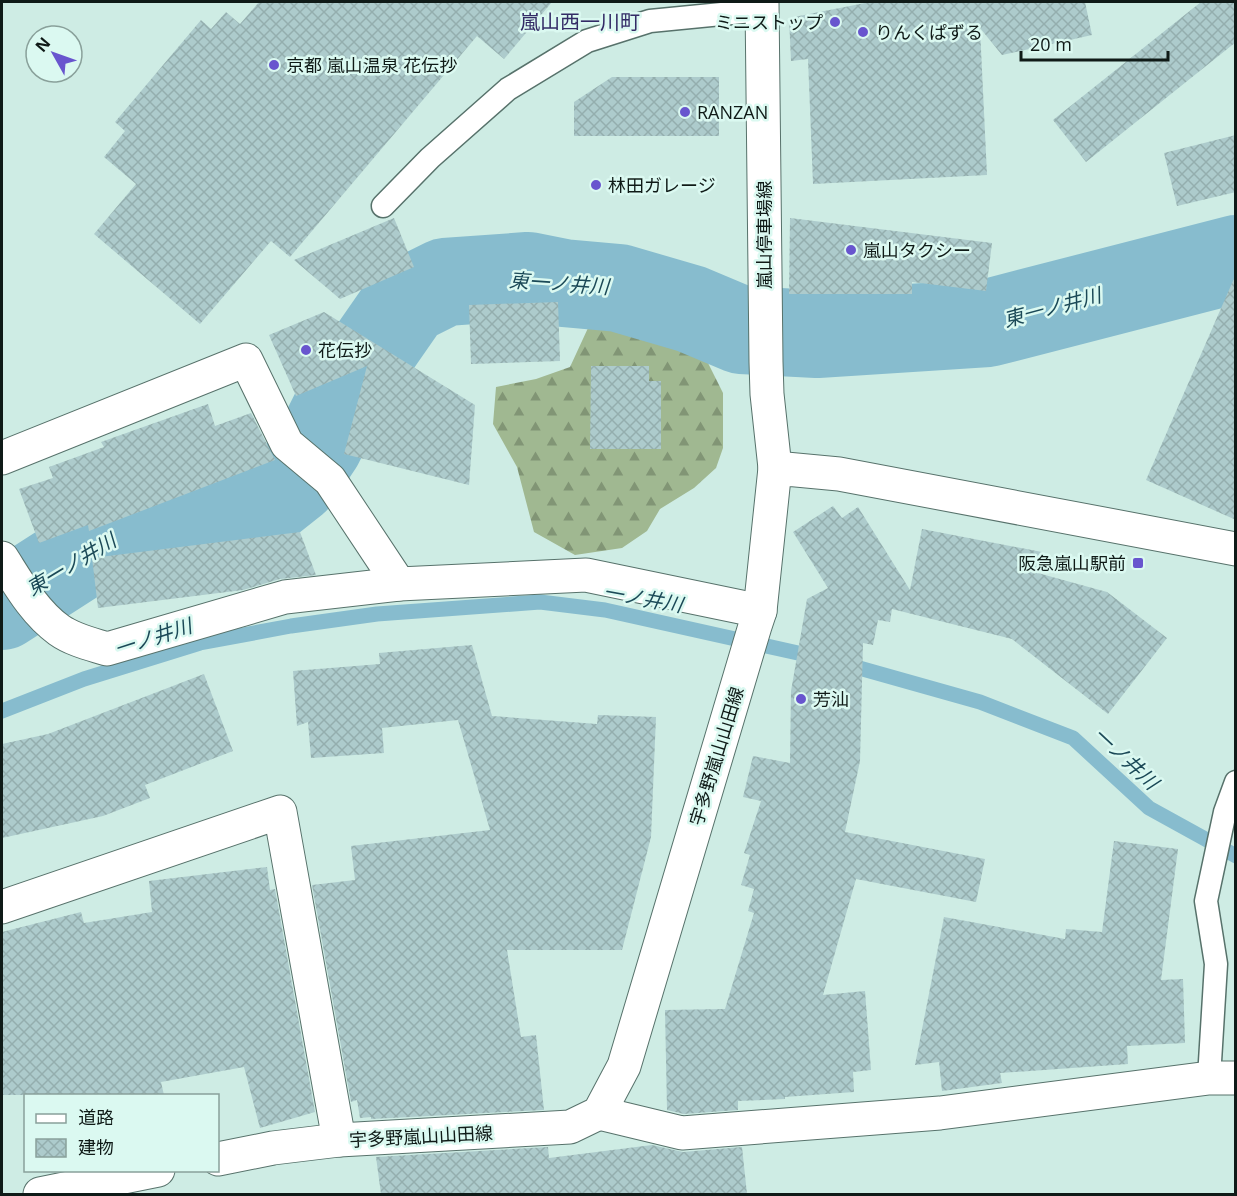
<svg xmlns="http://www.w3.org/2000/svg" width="1237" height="1196" font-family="'Open Sans','Noto Sans JP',sans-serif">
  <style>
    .forest { fill: url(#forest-firs) }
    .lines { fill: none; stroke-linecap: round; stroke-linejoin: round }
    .stream { stroke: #87bcce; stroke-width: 15 }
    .river { stroke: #87bcce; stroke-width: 88 }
    .building { fill: url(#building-cross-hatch) }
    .service-casing { stroke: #57726b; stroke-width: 25 }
    .minor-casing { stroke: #57726b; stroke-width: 35 }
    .secondary-casing { stroke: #57726b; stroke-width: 35 }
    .primary-casing { stroke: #57726b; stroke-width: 35 }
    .service { stroke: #fff; stroke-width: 22 }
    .minor { stroke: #fff; stroke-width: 33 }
    .secondary { stroke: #fff; stroke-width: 33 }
    .primary { stroke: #fff; stroke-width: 33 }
    .poi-dot { fill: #6855ce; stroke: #dbf9f1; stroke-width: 2 }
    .labels { text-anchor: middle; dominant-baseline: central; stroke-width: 5; stroke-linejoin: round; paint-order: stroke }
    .poi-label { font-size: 18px; fill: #0f1a17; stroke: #dbf9f1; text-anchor: start }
    .street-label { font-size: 18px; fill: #0f1a17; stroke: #dbf9f1 }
    .neighbourhood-label { font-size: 20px; fill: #332b66; stroke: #dbf9f1 }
    .water-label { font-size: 20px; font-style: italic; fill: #1b4957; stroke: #dbf9f1 }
  </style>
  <defs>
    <pattern id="forest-firs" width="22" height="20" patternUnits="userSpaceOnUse" patternTransform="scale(1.5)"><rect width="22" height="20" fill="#a0b891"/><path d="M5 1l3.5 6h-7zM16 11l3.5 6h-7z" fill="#819575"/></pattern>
    <pattern id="building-cross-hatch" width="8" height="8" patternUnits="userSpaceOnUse" patternTransform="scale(1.5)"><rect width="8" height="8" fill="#adcbcc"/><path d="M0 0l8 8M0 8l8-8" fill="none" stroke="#94aeae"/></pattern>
  </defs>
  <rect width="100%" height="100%" fill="#ceece4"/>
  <path class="forest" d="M616,319L664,339L707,361L723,393V448L716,468L694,488L660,509L647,531L622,548L575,555L534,532L517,467L493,424L496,387L536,379L570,367L588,328Z"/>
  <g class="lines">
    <g class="stream">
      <path d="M845,664L980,702L1073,738L1149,808L1236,856"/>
      <path d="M2,711L84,679L200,643L291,626L377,614L540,602L605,610L816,657"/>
    </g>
    <path class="river" d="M2,606L111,536L266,503L295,480L319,444L338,406L375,347L407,301L445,282L528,276L563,283L619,288L691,309L741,330L817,334L988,323L1236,259"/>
  </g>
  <g class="building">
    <path d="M259,2H552L504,59L477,36L290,257L271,241L200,324L94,234L136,184L104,157L125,131L115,122L201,20L211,29L226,12L240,24Z"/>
    <path d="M870,2H1085L1092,35L1002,55L980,28L987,175L813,184L808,59L791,61L789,18Z"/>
    <path d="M1201,2H1236V42L1086,162L1053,120Z"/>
    <path d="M612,77H719V136H574V102Z"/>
    <path d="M1236,135V192L1177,206L1164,153Z"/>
    <path d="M394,218L414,267L340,299L294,260Z"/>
    <path d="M790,218L992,243L986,291L912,282V294H789Z"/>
    <path d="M1236,274V520L1146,480Z"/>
    <path d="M558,302L560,361L471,364L469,305Z"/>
    <path d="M324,312L475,405L469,485L344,454L367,366L296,396L269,335Z"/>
    <path d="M591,366H649V381H661V449H590Z"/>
    <path d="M208,404L215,426L251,413L275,460L89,531L88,525L39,543L19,489L53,478L49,467L104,447L101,442Z"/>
    <path d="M833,506L842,518L858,507L910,590L922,529L1042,552L1034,572L1107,592L1167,638L1108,714L1012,639L892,609L890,622L878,620L873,645L863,643L860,761L845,832L985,859L976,902L856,879L823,995L865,991L871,1070L853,1072L854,1092L785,1097V1099L738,1101V1110L684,1114L667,1110L665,1010L725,1009L754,913L748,911L754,889L741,885L750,855L744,853L761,801L743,797L753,756L790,763L791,691L807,599L828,588L793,532Z"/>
    <path d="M300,532L316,575L280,579L243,590L98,608L92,558Z"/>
    <path d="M472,645L492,716L597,724L598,715L656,717L651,837L622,950H507L521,1037L536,1035L544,1110L371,1119V1117L360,1118L357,1100L351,1102L312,885L355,880L351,846L490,830L458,720L382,728L384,753L311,758L308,722L297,726L293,671L380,664L379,653Z"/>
    <path d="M204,674L233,751L145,785L150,798L103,816L2,838V744L48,734Z"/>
    <path d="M1114,841L1178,849L1161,980L1183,979L1185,1043L1127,1046L1128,1064L1000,1073L1002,1083L942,1091L939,1062L915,1065L944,917L1065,939L1066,929L1102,932Z"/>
    <path d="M267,867L270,890L275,889L315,1112L260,1128L244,1067L161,1082L164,1095H2V932L81,912L84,923L152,912L149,881Z"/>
    <path d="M652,1145L683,1152L742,1147L747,1194H381L376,1157L548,1147L549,1158Z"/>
  </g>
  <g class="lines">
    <g class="service-casing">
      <g id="service">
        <path d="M383,206L430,158L508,89L587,41L650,21L762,10"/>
        <path d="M1209,1078L1216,964L1206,901L1225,812L1236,782"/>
      </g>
    </g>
    <g class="minor-casing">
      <g id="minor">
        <path d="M2,458L246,360L287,444L330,480L399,584"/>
        <path d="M2,558C18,583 34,612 59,630C73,640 91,644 107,649L285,597L399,584L586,575L760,611"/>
        <path d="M2,907L280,812L339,1140"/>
        <path d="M599,1113L682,1133L940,1113L1209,1078H1236"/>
      </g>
    </g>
    <g class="secondary-casing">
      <path id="secondary" d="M762,2L766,362L767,394L775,468"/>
    </g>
    <g class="primary-casing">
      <g id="primary">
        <path d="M218,1159L273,1148L339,1140L570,1127L599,1113L624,1066L755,626L760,611L775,468L839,474L1236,549"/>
        <path d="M40,1194L158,1170"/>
      </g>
    </g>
    <use href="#service" class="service"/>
    <use href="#minor" class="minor"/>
    <use href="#secondary" class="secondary"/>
    <use href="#primary" class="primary"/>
  </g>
  <g class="poi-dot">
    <circle cx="835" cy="22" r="6"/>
    <circle cx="863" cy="32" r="6"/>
    <circle cx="274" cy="65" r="6"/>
    <circle cx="685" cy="112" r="6"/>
    <circle cx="596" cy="185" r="6"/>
    <circle cx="851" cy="250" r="6"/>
    <circle cx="306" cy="350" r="6"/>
    <rect x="1132" y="557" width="12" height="12" rx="3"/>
    <circle cx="801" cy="699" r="6"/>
  </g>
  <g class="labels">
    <g class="poi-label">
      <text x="823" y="22" text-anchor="end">ミニストップ</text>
      <text x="875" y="32">りんくぱずる</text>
      <text x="286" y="65">京都 嵐山温泉 花伝抄</text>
      <text x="697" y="112">RANZAN</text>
      <text x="608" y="185">林田ガレージ</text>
      <text x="863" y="250">嵐山タクシー</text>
      <text x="318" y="350">花伝抄</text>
      <text x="1126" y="563" text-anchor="end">阪急嵐山駅前</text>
      <text x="813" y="699">芳汕</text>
    </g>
    <g class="street-label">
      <text transform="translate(764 235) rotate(-90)">嵐山停車場線</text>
      <text transform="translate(716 756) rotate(-73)">宇多野嵐山山田線</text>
      <text transform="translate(421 1136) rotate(-3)">宇多野嵐山山田線</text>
    </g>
    <g class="neighbourhood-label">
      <text x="580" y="21">嵐山西一川町</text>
    </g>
    <g class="water-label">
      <text transform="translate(559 283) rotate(4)">東一ノ井川</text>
      <text transform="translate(1052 307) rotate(-15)">東一ノ井川</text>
      <text transform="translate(71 564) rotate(-31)">東一ノ井川</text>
      <text transform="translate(643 598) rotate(10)">一ノ井川</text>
      <text transform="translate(153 637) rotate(-18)">一ノ井川</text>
      <text transform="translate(1126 758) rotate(43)">一ノ井川</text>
    </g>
  </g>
  <rect width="1237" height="1196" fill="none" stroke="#0f1a17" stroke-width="6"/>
  <rect x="24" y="1094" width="195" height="78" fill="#dbf9f1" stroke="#89a09a" stroke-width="1.5"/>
  <rect x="36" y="1114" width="30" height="9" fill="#ffffff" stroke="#89a09a" stroke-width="1.5"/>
  <text x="78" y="1124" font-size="18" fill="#0f1a17">道路</text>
  <rect x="36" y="1139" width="30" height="18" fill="url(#building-cross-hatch)" stroke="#89a09a" stroke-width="1.5"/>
  <text x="78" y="1154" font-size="18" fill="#0f1a17">建物</text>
  <g transform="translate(54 54) rotate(310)"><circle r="28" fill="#dbf9f1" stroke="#89a09a" stroke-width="1.5"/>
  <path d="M0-4.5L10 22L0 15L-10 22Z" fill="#6855ce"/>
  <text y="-9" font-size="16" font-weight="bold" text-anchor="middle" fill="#0f1a17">N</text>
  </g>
  <path d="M1021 51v9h147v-9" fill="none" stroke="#0f1a17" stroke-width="3"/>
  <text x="1030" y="51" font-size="18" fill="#0f1a17" stroke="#dbf9f1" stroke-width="4.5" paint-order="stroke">20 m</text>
</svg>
